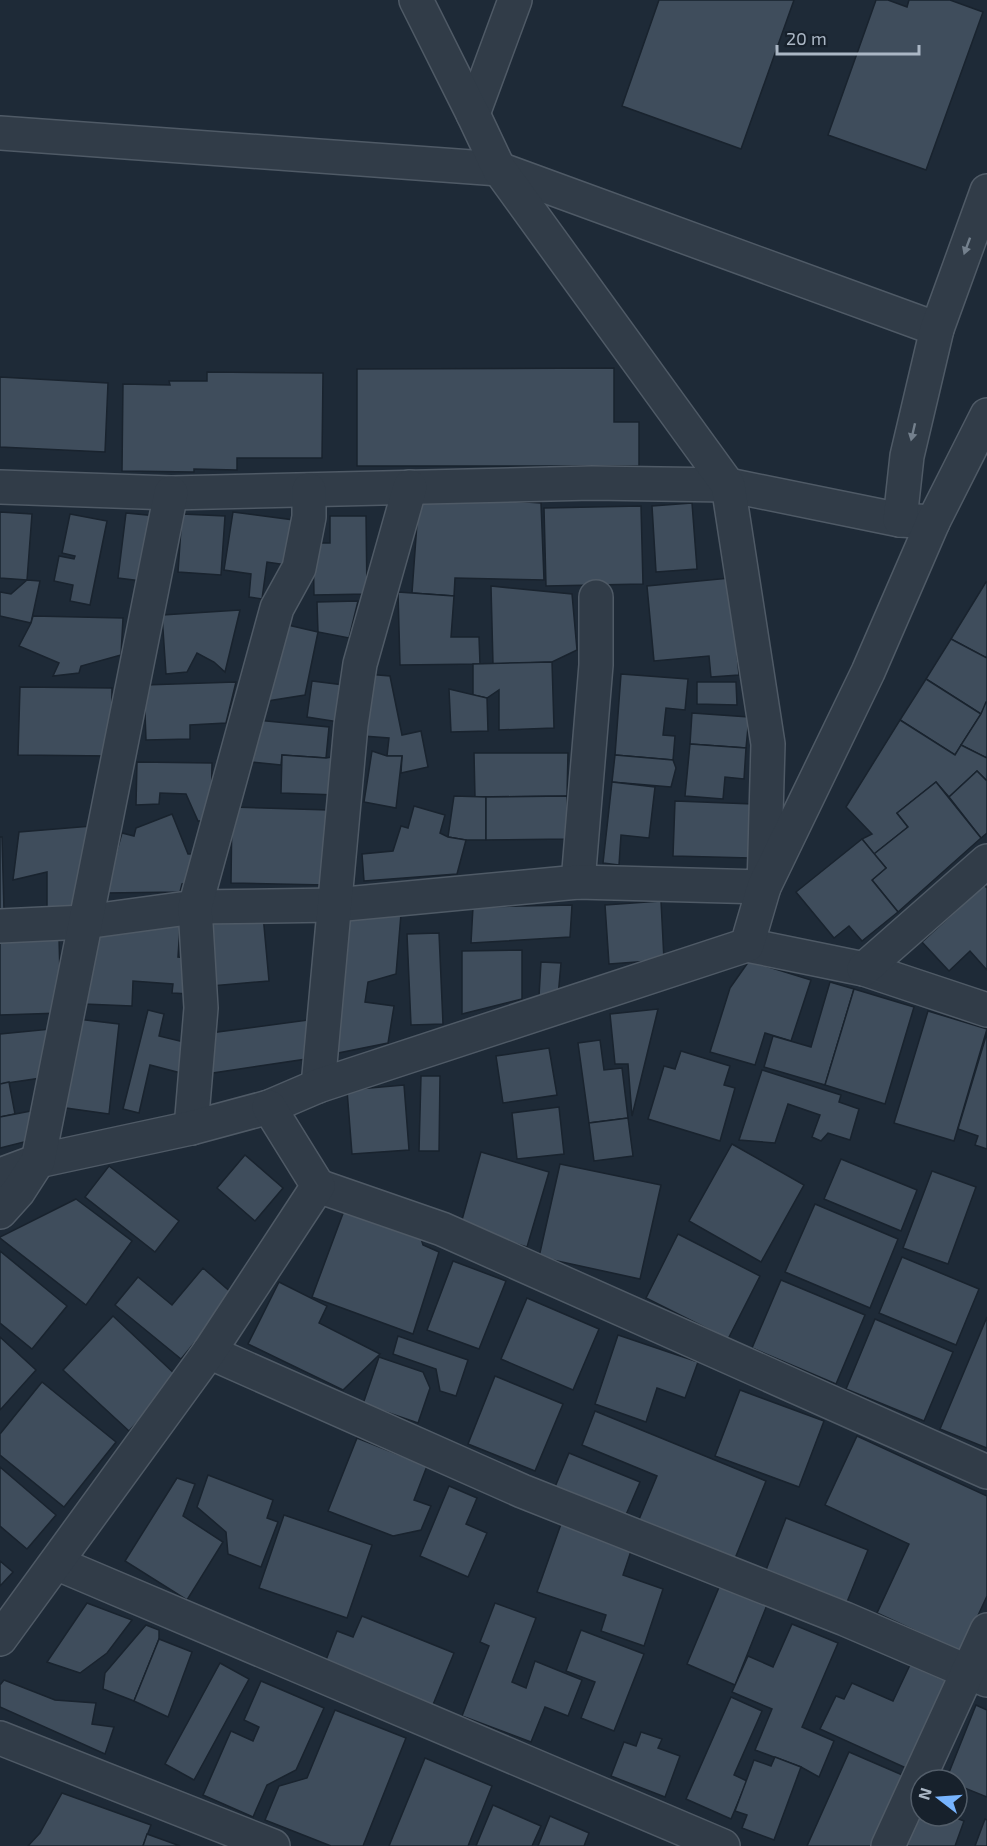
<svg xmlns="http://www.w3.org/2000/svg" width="987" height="1846" font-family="'Exo 2',sans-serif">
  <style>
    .building { fill: #3f4d5c; stroke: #19232e; stroke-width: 1.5 }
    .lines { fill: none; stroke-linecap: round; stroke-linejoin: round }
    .minor-casing { stroke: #4f5a66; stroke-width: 36 }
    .minor { stroke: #313c48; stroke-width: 33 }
    .oneway { fill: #74808d }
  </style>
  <rect width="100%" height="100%" fill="#1e2a37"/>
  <g class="building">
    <path d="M659,0H794L741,149L622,106Z"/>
    <path d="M876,0H888L907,7L909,0H950L983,12L926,170L828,135Z"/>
    <path d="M614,368V422H639V466H357V369Z"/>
    <path d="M207,372L323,373L322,458H237V470L194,469V472L122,471L123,384L170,385L169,381H207Z"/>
    <path d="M0,377L108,383L105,452L0,447Z"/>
    <path d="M419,495L541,503L544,580L455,578L454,596L412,593Z"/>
    <path d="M692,503L697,569L656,572L652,506Z"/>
    <path d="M641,506L643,584L546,586L544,508Z"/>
    <path d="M0,512L32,514L27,580L0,578Z"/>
    <path d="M233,512L294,520L287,565L267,562L262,599L249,597L251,574L224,570Z"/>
    <path d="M126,513L157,516L150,582L118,578Z"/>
    <path d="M70,514L107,521L90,605L70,601L73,585L54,581L59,556L74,559L75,556L62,553Z"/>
    <path d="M182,514L225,516L221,575L178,572Z"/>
    <path d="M330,516H366L367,594L314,595L313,543H330Z"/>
    <path d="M730,578L739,675L711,677L709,656L654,661L647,586Z"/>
    <path d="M27,580L40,581L31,623L0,616V592L11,594Z"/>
    <path d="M986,582H987V658L951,639Z"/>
    <path d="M491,586L572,594L577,650L552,662L493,664Z"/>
    <path d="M398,592L454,596L451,637H479L480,664L400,665Z"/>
    <path d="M358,601L349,638L318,632L317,602Z"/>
    <path d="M240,610L225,672L214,662L197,653L187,672L166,674L162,615Z"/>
    <path d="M33,616L123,618L121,655L81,666L79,673L53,676L59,663L19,646L31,623Z"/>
    <path d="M279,623L318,632L305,695L261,702Z"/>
    <path d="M951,639L987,658V702L981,714L926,679Z"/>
    <path d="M552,662L554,728L499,730V690L487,698L473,695V664Z"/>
    <path d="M366,674L390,676L402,735L421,731L428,767L401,773L402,756H387L389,738L363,736Z"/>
    <path d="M621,674L688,679L685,710L666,708L663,735L675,736L673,760L615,755Z"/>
    <path d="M926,679L981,714L955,755L900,720Z"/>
    <path d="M312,681L344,685L339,722L307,717Z"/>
    <path d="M236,682L226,723L190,725V739L146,740L144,685Z"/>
    <path d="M697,682H736L737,705L697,704Z"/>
    <path d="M20,687L112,688L111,756L18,755Z"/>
    <path d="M449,689L487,698L488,731L451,732Z"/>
    <path d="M986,702H987V758L961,745L981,714Z"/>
    <path d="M692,713L749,717L746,748L690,744Z"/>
    <path d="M256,720L329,727L326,758L282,755L281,765L252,762Z"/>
    <path d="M900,720L955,755L961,745L987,758V781L977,771L949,797L936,782L897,813L908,827L874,854L862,839L872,834L846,807Z"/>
    <path d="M690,744L746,748L744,779L725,777L723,799L685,796Z"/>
    <path d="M372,751L387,756H402L396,808L364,802Z"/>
    <path d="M474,753H568L567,796L475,797Z"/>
    <path d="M282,755L326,758L338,756L337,795L281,793Z"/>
    <path d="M615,755L673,760L676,768L671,787L612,782Z"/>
    <path d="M137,762L212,763L211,821H198L186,794L160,793L159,804L136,805Z"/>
    <path d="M977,771L987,781V833L981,838L949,797Z"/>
    <path d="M612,782L655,787L649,838L621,835L619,865L603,863Z"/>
    <path d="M936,782L981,838L898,912L872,880L886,868L874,854L908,827L897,813Z"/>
    <path d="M454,796L486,797V840H466L448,837Z"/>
    <path d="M567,796L569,839L486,840V797Z"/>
    <path d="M675,801L753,804L751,858L673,856Z"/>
    <path d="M414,806L445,815L440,833L448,837L466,840L457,874L364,881L362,854L393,851L401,826L408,828Z"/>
    <path d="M232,807L329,810L326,885L231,883Z"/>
    <path d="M172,814L188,854H200L193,882L182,884L180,892L105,893L122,833L134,836L136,828Z"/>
    <path d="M92,826L80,905L47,910V872L13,880L19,832Z"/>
    <path d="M0,837H2L4,911L0,912Z"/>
    <path d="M862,839L886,868L872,880L898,912L862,941L849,926L834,938L796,892Z"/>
    <path d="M984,885L987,888V970L970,951L949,971L922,942Z"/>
    <path d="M661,901L664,960L609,964L605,905Z"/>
    <path d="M572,905L570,937L471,943L473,907Z"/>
    <path d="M345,909L401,914L396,974L368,982L365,1002L394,1006L388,1043L333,1054Z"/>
    <path d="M263,915L269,981L211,986L205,921Z"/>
    <path d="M89,921L180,926L178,957L192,958L190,994L172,993L173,984L133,981L132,1006L84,1004Z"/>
    <path d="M439,933L443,1024L411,1025L407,934Z"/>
    <path d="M59,938L61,1013L0,1015V940Z"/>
    <path d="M522,950V999L462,1014V951Z"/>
    <path d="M749,961L811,980L791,1041L765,1033L755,1065L710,1052L730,988Z"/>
    <path d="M541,962L561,963L558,997L539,996Z"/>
    <path d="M830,982L854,989L825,1085L764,1067L773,1036L811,1047Z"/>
    <path d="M854,989L914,1007L885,1104L825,1085Z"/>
    <path d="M658,1009L632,1116L628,1064H615L610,1014Z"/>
    <path d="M148,1010L164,1014L159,1036L188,1043L181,1073L150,1065L139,1113L123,1109Z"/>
    <path d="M928,1011L987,1029L954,1141L894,1123Z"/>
    <path d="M77,1019L119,1024L109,1114L66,1108Z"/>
    <path d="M308,1020L313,1058L206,1074L210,1033Z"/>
    <path d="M51,1029L41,1078L0,1084V1034Z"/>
    <path d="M987,1033V1149L975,1145L978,1136L958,1129Z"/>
    <path d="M600,1040L604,1070L622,1068L628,1118L589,1123L578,1043Z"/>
    <path d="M549,1048L557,1095L503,1103L496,1056Z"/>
    <path d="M681,1051L730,1066L724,1085L735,1088L720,1141L648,1119L664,1066L675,1069Z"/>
    <path d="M762,1070L841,1095L839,1102L859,1109L850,1140L828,1133L821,1141L812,1137L820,1115L788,1104L775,1143L739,1140Z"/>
    <path d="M421,1076H440L439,1151H419Z"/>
    <path d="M9,1082L15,1114L0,1117V1084Z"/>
    <path d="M404,1085L409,1150L352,1154L347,1090Z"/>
    <path d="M559,1107L564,1154L517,1159L512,1113Z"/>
    <path d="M36,1110L32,1140L0,1148V1117Z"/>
    <path d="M628,1118L633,1156L594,1161L589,1123Z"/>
    <path d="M732,1144L804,1185L761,1262L689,1221Z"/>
    <path d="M481,1152L549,1172L527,1247L460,1227Z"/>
    <path d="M245,1155L283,1188L255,1221L217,1188Z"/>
    <path d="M841,1159L917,1190L901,1231L824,1199Z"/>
    <path d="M560,1164L661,1185L640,1279L539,1257Z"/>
    <path d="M109,1166L179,1221L155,1252L85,1197Z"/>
    <path d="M932,1171L976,1187L948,1264L903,1248Z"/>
    <path d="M76,1199L132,1241L86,1305L0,1238V1237Z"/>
    <path d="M815,1204L898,1239L870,1308L785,1272Z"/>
    <path d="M345,1208L420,1235L423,1245L439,1252L413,1334L312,1297Z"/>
    <path d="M678,1234L760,1276L728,1339L646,1298Z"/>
    <path d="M0,1251L67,1306L32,1349L0,1323Z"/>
    <path d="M902,1257L979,1289L956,1345L879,1313Z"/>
    <path d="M453,1261L506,1281L479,1349L427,1330Z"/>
    <path d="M203,1268L234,1295L181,1359L115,1305L138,1277L172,1305Z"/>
    <path d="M781,1280L865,1315L836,1384L752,1348Z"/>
    <path d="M279,1282L327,1306L319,1323L380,1354L343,1390L248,1344Z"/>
    <path d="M527,1298L599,1329L573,1390L501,1359Z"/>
    <path d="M113,1316L178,1377L129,1431L63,1370Z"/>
    <path d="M987,1317V1448L940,1429Z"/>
    <path d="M875,1319L953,1352L924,1421L846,1389Z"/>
    <path d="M618,1335L698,1362L685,1398L657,1388L646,1422L595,1404Z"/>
    <path d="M398,1336L468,1360L456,1396L440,1391L436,1369L393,1354Z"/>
    <path d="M0,1337L36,1370L0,1410Z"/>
    <path d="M379,1357L423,1372L430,1388L418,1423L363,1404Z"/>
    <path d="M495,1376L563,1404L535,1471L468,1444Z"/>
    <path d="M42,1382L116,1442L64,1507L0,1455V1434Z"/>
    <path d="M740,1390L824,1421L799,1487L715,1456Z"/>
    <path d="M595,1411L766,1481L734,1561L638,1522L657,1476L582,1445Z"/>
    <path d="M857,1436L987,1496V1596L961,1652L877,1613L909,1544L825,1505Z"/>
    <path d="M357,1438L427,1466L414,1500L431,1506L421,1530L393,1536L328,1511Z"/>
    <path d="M569,1453L640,1482L625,1517L555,1487Z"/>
    <path d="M0,1467L56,1515L27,1549L0,1526Z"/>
    <path d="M208,1475L273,1500L267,1518L278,1522L261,1567L228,1554L226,1532L197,1507Z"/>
    <path d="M177,1478L195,1484L183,1516L223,1542L187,1600L125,1561Z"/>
    <path d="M449,1486L477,1498L466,1524L487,1533L468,1577L420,1556Z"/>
    <path d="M284,1515L372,1545L347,1618L259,1588Z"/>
    <path d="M786,1518L868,1550L847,1602L766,1570Z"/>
    <path d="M561,1524L632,1548L623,1575L663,1589L644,1646L601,1631L606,1615L537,1592Z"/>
    <path d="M0,1561L13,1572L0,1586Z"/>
    <path d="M720,1585L767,1605L735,1685L687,1664Z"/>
    <path d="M87,1603L132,1620L107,1653L80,1673L47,1662Z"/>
    <path d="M495,1603L536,1618L512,1682L526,1688L535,1661L582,1680L568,1716L545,1707L531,1742L462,1716L489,1646L480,1642Z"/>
    <path d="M362,1616L454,1653L430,1712L323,1668L337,1631L353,1637Z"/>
    <path d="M792,1624L838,1643L802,1727L834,1741L819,1777L801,1767L755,1750L772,1709L732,1692L748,1656L773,1667Z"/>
    <path d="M146,1625L159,1630V1639L134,1701L103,1689L105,1673Z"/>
    <path d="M581,1630L644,1654L614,1731L581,1718L595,1682L566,1671Z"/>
    <path d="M159,1639L192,1652L168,1717L134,1701Z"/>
    <path d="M220,1663L249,1679L194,1780L165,1764Z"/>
    <path d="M910,1665L947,1681L906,1768L820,1729L836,1696L844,1699L852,1683L893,1701Z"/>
    <path d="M4,1680L55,1700L96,1703L92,1724L114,1727L105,1754L0,1707V1685Z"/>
    <path d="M261,1681L324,1708L296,1770L267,1785L253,1817L203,1795L231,1731L253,1741L259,1727L244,1720Z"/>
    <path d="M731,1697L762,1711L734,1775L747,1781L731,1819L686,1799Z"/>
    <path d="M976,1705L987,1710V1797L957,1785V1780H946Z"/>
    <path d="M335,1710L406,1738L363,1846H331L265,1820L279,1786L307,1778Z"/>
    <path d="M641,1732L662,1739L658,1748L680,1756L665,1797L611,1776L624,1742L636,1746Z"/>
    <path d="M849,1752L907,1777L878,1846H807Z"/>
    <path d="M775,1757L801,1767L774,1840L742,1828L747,1815L735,1811L754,1760L771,1766Z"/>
    <path d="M425,1758L492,1786L468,1846H389Z"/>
    <path d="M62,1793L151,1825L143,1846H28L40,1833Z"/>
    <path d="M921,1804V1816H951L964,1821L955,1846H899Z"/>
    <path d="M493,1805L541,1826L532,1846H476Z"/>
    <path d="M550,1816L589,1833L584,1846H538Z"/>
    <path d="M985,1819L987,1820V1846H975Z"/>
    <path d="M147,1834L180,1846H143Z"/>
  </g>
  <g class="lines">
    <g class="minor-casing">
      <g id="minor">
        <path d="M473,114L515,0"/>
        <path d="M0,133L499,169L937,329"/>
        <path d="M0,487L171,493L592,483L728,485L900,520L933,522"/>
        <path d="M900,520L907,456L937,329L987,191"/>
        <path d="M578,882L596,665V597"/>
        <path d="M0,926L85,922L195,907L335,905L578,882L764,887L768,744L728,485L499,169L473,114L416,0"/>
        <path d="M747,945L864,969L987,1010"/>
        <path d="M864,969L987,861"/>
        <path d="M318,1086L351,725L360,664L410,487"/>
        <path d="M191,1128L201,1008L195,907L277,608L299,568L309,517V490"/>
        <path d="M0,1175L38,1161L191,1128L269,1107L318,1086L747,945L764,887L868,672L933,522L987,415"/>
        <path d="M318,1186L442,1229L987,1472"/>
        <path d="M0,1212L18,1192L38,1161L171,493"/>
        <path d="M209,1352L522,1491L845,1619L987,1680"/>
        <path d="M56,1563L723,1846"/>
        <path d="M0,1639L209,1352L318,1186L269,1107"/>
        <path d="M0,1738L273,1846"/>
        <path d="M888,1846L987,1630"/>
      </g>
    </g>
    <use href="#minor" class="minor"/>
  </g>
  <defs><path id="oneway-solid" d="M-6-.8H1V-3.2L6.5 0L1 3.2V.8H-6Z" transform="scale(1.5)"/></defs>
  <g class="oneway">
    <use href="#oneway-solid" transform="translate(967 246) rotate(110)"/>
    <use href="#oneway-solid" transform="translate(913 432) rotate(103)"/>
  </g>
  <g transform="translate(939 1798) rotate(287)"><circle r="28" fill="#17212c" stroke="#525d69" stroke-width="1.5"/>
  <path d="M0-4.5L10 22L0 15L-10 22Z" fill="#77b4fe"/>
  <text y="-9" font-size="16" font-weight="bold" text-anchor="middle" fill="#abb7c5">N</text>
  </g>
  <path d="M777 45v9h142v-9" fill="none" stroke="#abb7c5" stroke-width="3"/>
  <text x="786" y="45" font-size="18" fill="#abb7c5" stroke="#17212c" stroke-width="4.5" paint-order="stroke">20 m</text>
</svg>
